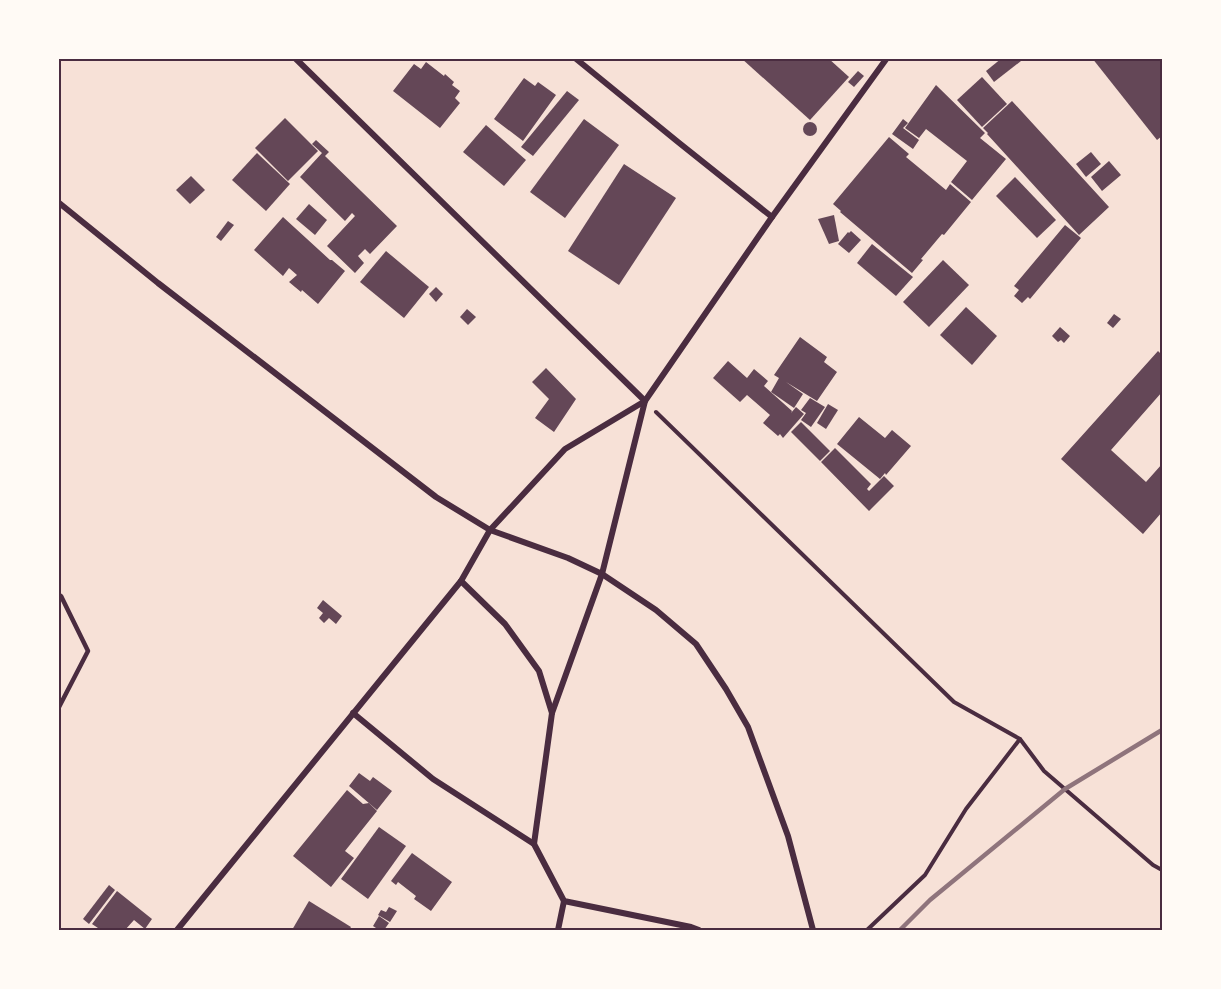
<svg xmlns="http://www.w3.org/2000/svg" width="1221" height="989" font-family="'Varela Round',sans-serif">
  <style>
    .building { fill: #644757 }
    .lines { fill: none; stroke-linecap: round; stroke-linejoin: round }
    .path { stroke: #4a2c40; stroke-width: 4 }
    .service { stroke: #4a2c40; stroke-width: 4.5 }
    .minor { stroke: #4a2c40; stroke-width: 6 }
    .rail { stroke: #8f747c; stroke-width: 4.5 }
    .neatline { fill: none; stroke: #4a2c40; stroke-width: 2 }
  </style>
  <rect width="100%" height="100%" fill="#f7e1d7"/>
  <g class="building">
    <path d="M741,58H828L849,77L810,120Z"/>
    <path d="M1002,58H1019L1021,61L994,82L986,71Z"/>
    <path d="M1092,58H1161L1162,61V136L1157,140Z"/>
    <path d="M426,62L444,76L445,74L454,82L452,85L460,91L455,98L460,103L440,128L393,91L414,64L421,69Z"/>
    <path d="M858,71L864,76L854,87L848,82Z"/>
    <path d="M982,77L1007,104L982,127L957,100Z"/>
    <path d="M524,78L535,86L538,82L556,95L523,141L494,119Z"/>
    <path d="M936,85L985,133L980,138L1006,159L972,200L951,182L967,161L926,129L919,138L905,128Z"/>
    <path d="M567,91L579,100L533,156L521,147Z"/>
    <path d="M1012,101L1109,207L1079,235L987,134L988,133L983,128Z"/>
    <path d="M285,118L318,151L288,181L255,148Z"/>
    <path d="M584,119L619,145L565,218L530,192Z"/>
    <path d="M903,119L908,123L903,128L919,140L913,149L892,134Z"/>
    <circle cx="810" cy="129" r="7"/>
    <path d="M486,125L526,160L504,186L463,152Z"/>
    <path d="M889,137L909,154L906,157L946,190L950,184L971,202L944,235L942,234L921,259L923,260L912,273L840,212L841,211L833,204Z"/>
    <path d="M316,140L329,152L325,156L397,226L370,254L365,249L358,256L364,263L355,273L327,246L355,216L352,213L345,221L300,177L322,153L312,144Z"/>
    <path d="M1091,152L1101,164L1086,177L1076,164Z"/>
    <path d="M257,153L290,184L266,211L232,180Z"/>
    <path d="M1109,161L1121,175L1102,191L1091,177Z"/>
    <path d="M624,164L676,198L619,285L568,251Z"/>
    <path d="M191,176L205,190L190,204L176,190Z"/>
    <path d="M1015,177L1056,220L1037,238L996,196Z"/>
    <path d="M309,204L327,220L315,235L296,219Z"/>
    <path d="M834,215L839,241L829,244L818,219Z"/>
    <path d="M283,217L330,260H332L345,271L318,304L302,290L301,292L289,282L297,275L289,268L283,276L254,250Z"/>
    <path d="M228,221L234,225L221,241L216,237Z"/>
    <path d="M1065,225L1081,238L1030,299L1028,297L1022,303L1014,296L1019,290L1014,286Z"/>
    <path d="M851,231L861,240L849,253L838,244L848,232L849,233Z"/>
    <path d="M872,244L913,277L896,296L857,263Z"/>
    <path d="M386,251L429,287L404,318L360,282Z"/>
    <path d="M943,260L969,285L929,327L903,302Z"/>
    <path d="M436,287L443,294L436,302L429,294Z"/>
    <path d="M966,307L997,336L972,365L940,335Z"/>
    <path d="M467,309L476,317L468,325L460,317Z"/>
    <path d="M1114,314L1121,319L1113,328L1107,323Z"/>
    <path d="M1060,327L1070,336L1064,343L1061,340L1058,342L1052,336Z"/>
    <path d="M800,337L827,357L824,362L837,372L817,401L786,382L803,394L794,408L771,392L779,378L774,375Z"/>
    <path d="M1158,351L1162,355V392L1111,450L1146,482L1162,464V512L1143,534L1061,459Z"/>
    <path d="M728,361L747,378L754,369L768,381L764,386L792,411L791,413L796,407L804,414L783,438L780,434L778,436L763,423L770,415L747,395L740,402L713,378Z"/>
    <path d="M546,368L576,399L554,432L535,418L549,399L532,382Z"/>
    <path d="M810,398L825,407L811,427L801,420L806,413L801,410Z"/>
    <path d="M828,404L838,410L826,429L817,423Z"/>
    <path d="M859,417L885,438L892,430L911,446L886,475L885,473L880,479L837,444Z"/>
    <path d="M801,422L830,451L820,461L791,432Z"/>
    <path d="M835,448L871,484L867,489L869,491L884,476L894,486L869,511L821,462Z"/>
    <path d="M323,600L342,616L336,624L329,618L324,623L319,618L323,613L317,608Z"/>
    <path d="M359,773L370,781L373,777L392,791L377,810L349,786Z"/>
    <path d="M347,790L363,804L369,803L377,811L345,851L354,858L331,887L293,856Z"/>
    <path d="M379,827L406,846L368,899L341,879Z"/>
    <path d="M412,853L452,882L431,911L414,899L416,896L398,882L396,885L391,881Z"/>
    <path d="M109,885L115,890L89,924L83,919Z"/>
    <path d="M117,891L152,919L145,929L134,920L125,930H101L92,924Z"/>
    <path d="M309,901L351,927L349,930H292Z"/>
    <path d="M389,907L397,911L390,922L378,915L381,910L386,912Z"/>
    <path d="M379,916L389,923L384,930H379L373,926Z"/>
  </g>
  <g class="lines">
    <g class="path">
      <path d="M656,412L954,702L1020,739L1044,771L1153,865L1162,870"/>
      <path d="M867,930L925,875L966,809L1020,739"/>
    </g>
    <path class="service" d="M58,594L61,596L88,651L58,709"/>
    <g class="minor">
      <path d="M295,58L645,401L602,574L552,713L534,844"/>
      <path d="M575,58L678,142L772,217"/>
      <path d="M58,202L158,283L436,497L490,530L568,558L602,574L656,610L696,644L726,689L748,727L788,836L813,930"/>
      <path d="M461,581L505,624L539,671L552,713"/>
      <path d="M353,713L433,779L534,844L564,901L691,927L699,930"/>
      <path d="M177,930L461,581L490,530L565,449L645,401L772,217L887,58"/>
      <path d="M558,930L564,901"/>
    </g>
    <path class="rail" d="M900,930L930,900L1065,789L1162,730"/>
  </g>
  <rect width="1221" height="989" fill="none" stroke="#fffaf5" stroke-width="120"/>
  <rect x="60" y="60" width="1101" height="869" class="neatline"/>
</svg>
